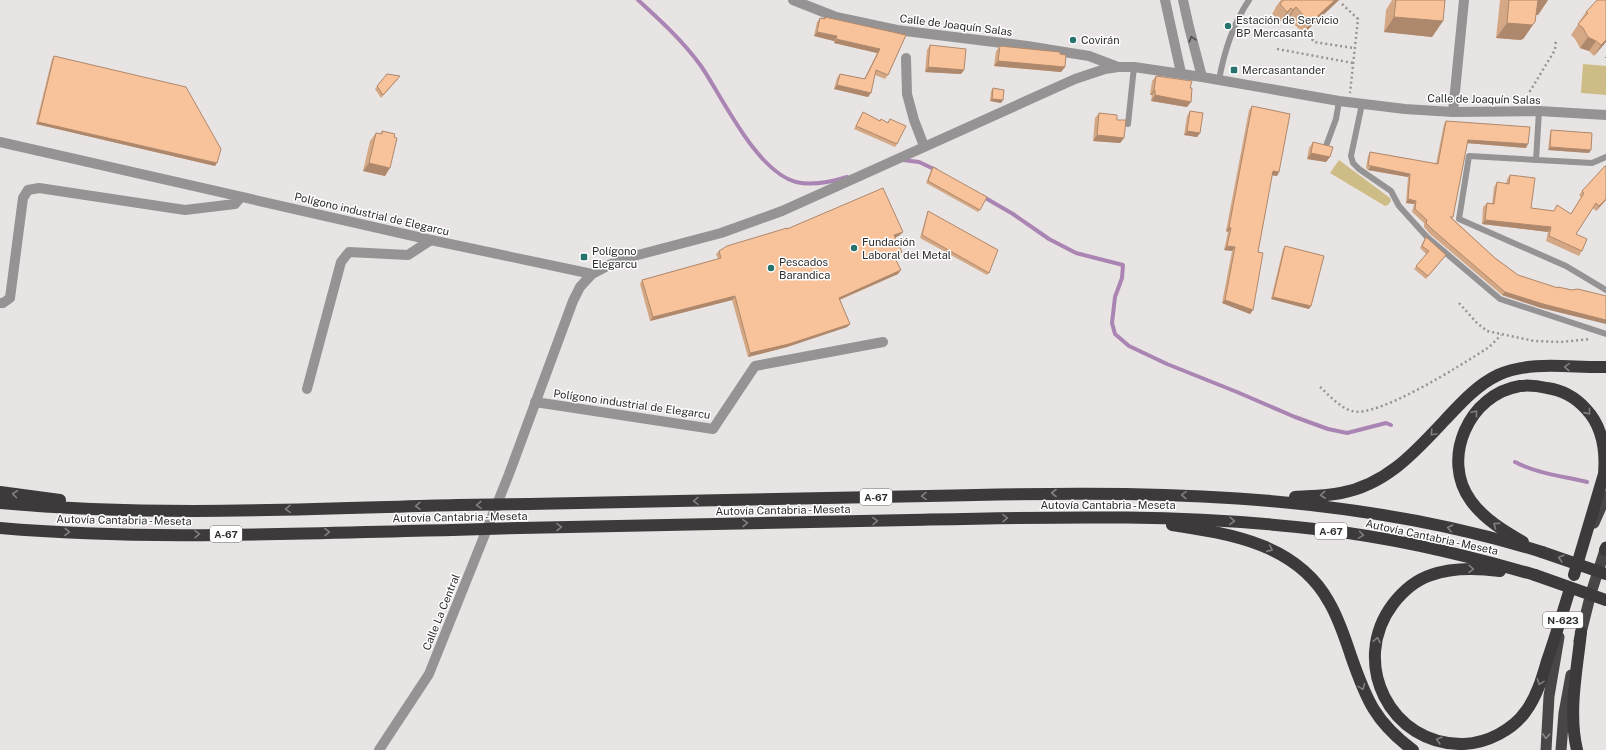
<svg xmlns="http://www.w3.org/2000/svg" width="1606" height="750" font-family="'Public Sans',sans-serif">
  <style>
    .green { fill: #cebc86 }
    .lines { fill: none; stroke-linecap: round; stroke-linejoin: round }
    .stream { stroke: #aa85b3; stroke-width: 4 }
    .path { stroke: #979493; stroke-width: 2.5; stroke-dasharray: 2 3; stroke-linecap: butt }
    .service { stroke: #959394; stroke-width: 6 }
    .minor { stroke: #959394; stroke-width: 10 }
    .tertiary { stroke: #959394; stroke-width: 10 }
    .trunk { stroke: #484646; stroke-width: 11 }
    .motorway { stroke: #3d3a3b; stroke-width: 12 }
    .motorway-bridge { stroke: #3d3a3b; stroke-width: 12 }
    .wall { fill: #d5a885 }
    .shaded-wall { fill: #ae886c }
    .building { fill: #f8c39b; stroke: #ae886c }
    .oneway { stroke: #4d4c4b }
    .oneway2 { stroke: #817f80 }
    .oneway3 { stroke: #888787 }
    .poi-dot { fill: #28726e; stroke: #fff; stroke-width: 1.5 }
    .labels { text-anchor: middle; dominant-baseline: central; stroke-width: 3; stroke-linejoin: round; paint-order: stroke }
    .shield { fill: #fff; stroke: #6d6c6b; stroke-width: 1 }
    .shield-label { font-size: 10px; font-weight: bold; fill: #2e2d2c }
    .poi-label { font-size: 11px; fill: #2e2d2c; stroke: #fff; text-anchor: start }
    .street-label { font-size: 11px; fill: #2e2d2c; stroke: #fff }
  </style>
  <rect width="100%" height="100%" fill="#e9e4e4"/>
  <g class="green">
    <path d="M1583,64L1606,66V95L1581,93Z"/>
    <path d="M1339,160L1390,198L1391,201L1388,205L1385,206L1330,173Z"/>
  </g>
  <g class="lines">
    <g class="stream">
      <path d="M638,0C660,20 683,41 701,66C723,98 756,171 796,182C812,186 831,182 847,177"/>
      <path d="M903,160L919,162L936,170"/>
      <path d="M982,196L1013,214L1049,239L1076,253L1123,265L1122,278L1115,297L1112,323L1115,334L1129,346L1167,364L1237,392L1295,417L1328,429L1347,433L1386,423L1391,425"/>
      <path d="M1515,462C1538,474 1563,476 1587,482"/>
    </g>
    <g class="path">
      <path d="M1342,4L1358,19L1350,93"/>
      <path d="M1309,35L1314,42L1354,48"/>
      <path d="M1277,49L1353,63"/>
      <path d="M1606,57V58"/>
      <path d="M1526,101L1527,96L1555,50L1556,39"/>
      <path d="M1459,303L1477,323L1487,331L1534,341L1561,342L1590,339"/>
      <path d="M1320,387C1329,395 1340,408 1352,411C1376,419 1463,364 1486,349C1491,346 1496,340 1501,335"/>
    </g>
    <g class="service">
      <path d="M1219,80C1224,52 1233,24 1249,0"/>
      <path d="M1362,104L1351,156L1353,163L1359,169L1391,191L1399,206L1427,237L1500,299L1606,334"/>
      <path d="M1128,124L1134,67"/>
      <path d="M1326,146L1336,119L1339,101"/>
      <path d="M1606,157L1592,163L1469,156L1459,219L1566,266L1606,290"/>
      <path d="M1536,160L1539,111"/>
    </g>
    <g class="minor">
      <path d="M793,0L836,17L897,30L1027,46L1089,56L1118,67"/>
      <path d="M1165,0L1181,73"/>
      <path d="M1183,0L1189,27L1202,77"/>
      <path d="M906,58L907,94L914,120L924,146"/>
      <path d="M1453,112L1464,0"/>
      <path d="M0,142L431,240L592,274"/>
      <path d="M0,303H3L10,298L23,198L28,190L39,188L185,210L235,204L241,197"/>
      <path d="M307,389L341,262L349,252L408,255L431,240"/>
      <path d="M535,402L713,429L755,366L883,342"/>
    </g>
    <path class="tertiary" d="M379,750L429,674L509,474L573,301L580,287L592,274L611,264L634,256L721,233L782,211L1075,79L1105,69L1118,67H1134L1202,77L1339,101L1405,109L1453,112L1539,111L1606,115"/>
    <g class="trunk">
      <path d="M1594,523L1606,496"/>
      <path d="M1579,641L1591,593L1606,547"/>
      <path d="M1546,750L1549,696L1559,637"/>
      <path d="M1561,750L1564,713L1571,675"/>
    </g>
    <g class="motorway">
      <path d="M0,492L60,500"/>
      <path d="M1295,497C1310,496 1326,496 1341,493C1386,485 1415,452 1445,420C1461,403 1477,385 1498,375C1531,360 1571,368 1606,367"/>
      <path d="M0,503C152,517 305,509 457,505"/>
      <path d="M529,504C662,501 795,498 928,496C1138,491 1339,489 1542,552"/>
      <path d="M1172,525C1231,534 1297,544 1329,602C1339,619 1345,638 1351,656C1366,699 1375,722 1413,750"/>
      <path d="M0,528C150,541 302,533 452,530"/>
      <path d="M520,528C650,525 780,523 910,520C1048,517 1186,513 1324,530C1396,538 1466,555 1535,575"/>
      <path d="M1523,542C1504,531 1484,519 1471,501C1440,459 1469,394 1520,386C1529,385 1538,386 1547,388C1562,390 1576,398 1586,409C1603,427 1606,450 1604,474L1574,575"/>
      <path d="M1605,550L1606,548"/>
      <path d="M1500,571C1477,568 1453,567 1431,575C1416,580 1403,591 1393,604C1349,662 1390,746 1464,744C1487,743 1513,730 1526,711C1537,696 1542,678 1547,661C1555,638 1562,615 1569,592"/>
      <path d="M1577,750C1568,712 1577,670 1581,632"/>
    </g>
    <g class="motorway-bridge">
      <path d="M457,505L529,504"/>
      <path d="M452,530L520,528"/>
      <path d="M1542,552L1606,574"/>
      <path d="M1535,575L1606,600"/>
    </g>
  </g>
  <g class="wall">
    <path d="M1281,0H1339L1303,34L1289,18L1286,21L1284,18L1280,22L1272,14L1275,9V8Z"/>
    <path d="M1392,0H1445L1443,21L1432,37L1384,32L1386,10Z"/>
    <path d="M1500,0H1548L1538,15H1536L1524,38L1521,40L1496,38Z"/>
    <path d="M1606,0V42L1594,56L1589,51L1580,48L1575,39L1571,35L1579,23V22L1586,12Z"/>
    <path d="M825,17L906,35L888,75L885,79L875,75L868,97L834,89L837,78L840,74L864,79L877,53L834,43V41L814,36L817,22L820,18H824Z"/>
    <path d="M930,45L964,70L961,74L925,72L927,50Z"/>
    <path d="M1000,46L1060,54L1065,67L1061,72L994,66L996,51Z"/>
    <path d="M54,56L215,166L36,124L52,59Z"/>
    <path d="M387,74L398,79L381,98L375,89Z"/>
    <path d="M1156,76L1190,88L1187,107L1151,101L1152,95H1150L1152,81Z"/>
    <path d="M993,88L1003,100L1001,103L990,101L991,91Z"/>
    <path d="M1252,106L1279,172L1277,176L1272,175L1258,252L1253,310L1250,314L1222,303L1232,251L1224,250L1228,232L1226,231L1249,110Z"/>
    <path d="M1190,111L1200,133L1197,137L1184,135L1187,116Z"/>
    <path d="M863,112L880,121L888,122L890,119L897,144L895,147L854,129Z"/>
    <path d="M1099,113L1117,120L1124,138L1120,143L1093,141L1095,118Z"/>
    <path d="M1446,121L1526,148L1467,143L1453,217L1452,218L1495,258L1518,275L1557,288L1558,287L1572,290L1541,308L1502,295L1430,234L1424,227V223L1412,212L1414,204L1406,203L1408,177L1368,170L1366,168L1368,156L1370,152L1436,164L1444,124Z"/>
    <path d="M1551,130L1589,153L1548,150L1550,133Z"/>
    <path d="M382,131L385,176L363,171L370,141L376,133L380,134Z"/>
    <path d="M1313,142L1330,157L1326,162L1307,159L1309,148Z"/>
    <path d="M1606,166V200L1596,211L1593,208L1576,234L1582,251L1579,256L1546,241L1548,232L1482,224L1483,207L1487,203L1492,204L1494,187L1497,182L1506,184L1507,179L1510,175L1531,208L1571,214L1581,197L1579,195L1582,191Z"/>
    <path d="M933,167L980,210L978,212L926,183L931,170Z"/>
    <path d="M928,211L989,273L987,275L920,238L927,214Z"/>
    <path d="M787,229L900,235L895,238L899,256L895,258L898,274L840,300L850,324L847,327L787,347L748,357L732,300L650,321L640,284L642,280L718,259L716,254L719,251Z"/>
    <path d="M1426,237L1446,255L1426,279L1414,269L1426,254L1420,248L1424,240Z"/>
    <path d="M1285,246L1309,309L1271,299L1283,249Z"/>
  </g>
  <g class="shaded-wall">
    <path d="M1335,0H1339L1303,34L1310,23Z"/>
    <path d="M1537,0H1548L1538,15L1527,14Z"/>
    <path d="M1296,7L1289,18L1286,21L1293,10Z"/>
    <path d="M1291,8L1284,18L1280,22L1287,12Z"/>
    <path d="M1394,17L1443,21L1432,37L1384,32Z"/>
    <path d="M1535,22L1524,38L1521,40L1496,38L1507,23Z"/>
    <path d="M817,32L837,36L834,41L814,36Z"/>
    <path d="M1588,37L1596,41L1589,51L1580,48Z"/>
    <path d="M836,39L880,49L877,53L834,43Z"/>
    <path d="M1606,40V42L1594,56L1601,45Z"/>
    <path d="M998,61L1065,67L1061,72L994,66Z"/>
    <path d="M928,67L964,70L961,74L925,72Z"/>
    <path d="M837,85L871,93L868,97L834,89Z"/>
    <path d="M1154,90H1155L1152,95H1150Z"/>
    <path d="M1155,95L1191,102L1187,107L1151,101Z"/>
    <path d="M992,99L1003,100L1001,103L990,101Z"/>
    <path d="M38,122L217,163L215,166L36,124Z"/>
    <path d="M1187,131L1200,133L1197,137L1184,135Z"/>
    <path d="M1097,135L1124,138L1120,143L1093,141Z"/>
    <path d="M1468,140L1528,144L1526,148L1466,143Z"/>
    <path d="M1550,147L1591,150L1589,153L1548,150Z"/>
    <path d="M1311,153L1330,157L1326,162L1307,159Z"/>
    <path d="M369,163L390,168L385,176L363,171Z"/>
    <path d="M1371,166L1410,174L1408,177L1368,170Z"/>
    <path d="M1273,171L1279,172L1277,176L1270,175Z"/>
    <path d="M1408,199L1416,201L1414,204L1406,203Z"/>
    <path d="M1606,199V200L1596,211L1599,206Z"/>
    <path d="M1485,220L1551,227L1548,232L1482,224Z"/>
    <path d="M1229,227L1231,228L1228,232L1226,231Z"/>
    <path d="M903,232L900,235L892,239L894,235Z"/>
    <path d="M1227,246L1235,247L1232,251L1224,250Z"/>
    <path d="M902,252L899,256L892,259L894,256Z"/>
    <path d="M901,270L898,274L836,301L839,298Z"/>
    <path d="M1505,292L1606,320V324L1541,308L1502,295Z"/>
    <path d="M735,296L732,300L650,321L653,317Z"/>
    <path d="M1273,297L1311,306L1309,309L1271,299Z"/>
    <path d="M1225,300L1253,310L1250,314L1222,303Z"/>
    <path d="M850,324L847,327L787,347L748,357L750,353Z"/>
  </g>
  <g class="building">
    <path d="M1283,0H1335L1310,23L1296,7L1293,10L1291,8L1287,12L1280,4Z"/>
    <path d="M1396,0H1445L1443,21L1394,17Z"/>
    <path d="M1509,0H1538L1535,22L1532,25L1507,23Z"/>
    <path d="M1597,0H1606V40L1601,45L1596,41L1588,37L1583,28L1578,24L1588,13L1586,12Z"/>
    <path d="M825,17L906,35L888,75L876,70L871,93L837,85L840,74L865,79L880,49L836,39L837,36L817,32L820,18L825,19Z"/>
    <path d="M930,45L966,49L964,70L928,67Z"/>
    <path d="M1000,46L1060,52V54L1066,55L1065,67L998,61Z"/>
    <path d="M54,56L186,87L221,149L217,163L38,122Z"/>
    <path d="M387,74L400,76L383,95L377,86Z"/>
    <path d="M1156,76L1192,81L1190,88H1192L1191,102L1155,95V90H1154Z"/>
    <path d="M993,88L1004,90L1003,100L992,99Z"/>
    <path d="M1252,106L1290,114L1279,172L1273,171L1258,252L1263,253L1253,310L1225,300L1235,247L1227,246L1231,228L1229,227Z"/>
    <path d="M1190,111L1203,113L1200,133L1187,131Z"/>
    <path d="M863,112L880,121L881,119L888,123L890,119L906,126L897,144L856,126Z"/>
    <path d="M1099,113L1117,115V120H1126L1124,138L1097,135Z"/>
    <path d="M1446,121L1530,127L1528,144L1468,140L1453,217H1450L1495,258L1518,275L1558,288V287L1572,290L1578,289L1606,296V320L1543,304L1505,292L1433,230L1426,223L1427,220L1415,209L1416,201L1408,199L1410,174L1371,166L1368,165L1370,152L1438,164Z"/>
    <path d="M1551,130L1592,133L1591,150L1550,147Z"/>
    <path d="M382,131L395,134L394,137L397,138L390,168L369,163L376,133L382,134Z"/>
    <path d="M1313,142L1333,147L1330,157L1311,153Z"/>
    <path d="M1605,166H1606V199L1599,206L1596,203L1576,234L1587,239L1582,251L1549,236L1551,227L1485,220L1487,203L1494,204L1497,182L1509,184L1510,175L1535,178L1531,208L1554,211L1557,205L1571,214L1584,193L1582,191Z"/>
    <path d="M933,167L987,197L980,210L928,181Z"/>
    <path d="M883,188L903,232L894,235L902,252L894,256L901,270L839,298L850,324L789,344L750,353L735,296L653,317L642,280L721,258L719,251L727,246L787,228V229Z"/>
    <path d="M928,211L998,250L989,273L922,235Z"/>
    <path d="M1426,237L1446,255L1428,276L1416,266L1429,251L1422,246Z"/>
    <path d="M1285,246L1324,256L1311,306L1273,297Z"/>
  </g>
  <defs><path id="oneway-chevron" d="M-2-3.5L2.5 0L-2 3.5" fill="none" stroke-width="1.6" stroke-linecap="round" stroke-linejoin="round"/></defs>
  <use class="oneway" href="#oneway-chevron" transform="translate(1192 39) rotate(-106)"/>
  <g class="oneway2">
    <use href="#oneway-chevron" transform="translate(1567 367) rotate(-178)"/>
    <use href="#oneway-chevron" transform="translate(1588 412) rotate(51)"/>
    <use href="#oneway-chevron" transform="translate(1475 413) rotate(-50)"/>
    <use href="#oneway-chevron" transform="translate(1433 433) rotate(133)"/>
    <use href="#oneway-chevron" transform="translate(1054 493) rotate(180)"/>
    <use href="#oneway-chevron" transform="translate(15 494) rotate(-172)"/>
    <use href="#oneway-chevron" transform="translate(1184 495) rotate(-178)"/>
    <use href="#oneway-chevron" transform="translate(1323 495) rotate(174)"/>
    <use href="#oneway-chevron" transform="translate(924 496) rotate(179)"/>
    <use href="#oneway-chevron" transform="translate(696 501) rotate(179)"/>
    <use href="#oneway-chevron" transform="translate(479 505) rotate(179)"/>
    <use href="#oneway-chevron" transform="translate(418 506) rotate(179)"/>
    <use href="#oneway-chevron" transform="translate(288 509) rotate(179)"/>
    <use href="#oneway-chevron" transform="translate(1005 518) rotate(-1)"/>
    <use href="#oneway-chevron" transform="translate(875 521) rotate(-1)"/>
    <use href="#oneway-chevron" transform="translate(1232 521) rotate(4)"/>
    <use href="#oneway-chevron" transform="translate(745 523) rotate(-1)"/>
    <use href="#oneway-chevron" transform="translate(1496 525) rotate(-144)"/>
    <use href="#oneway-chevron" transform="translate(559 527) rotate(-1)"/>
    <use href="#oneway-chevron" transform="translate(1450 528) rotate(-168)"/>
    <use href="#oneway-chevron" transform="translate(67 532) rotate(3)"/>
    <use href="#oneway-chevron" transform="translate(327 532) rotate(-1)"/>
    <use href="#oneway-chevron" transform="translate(197 534) rotate(-1)"/>
    <use href="#oneway-chevron" transform="translate(1361 535) rotate(9)"/>
    <use href="#oneway-chevron" transform="translate(1270 549) rotate(24)"/>
    <use href="#oneway-chevron" transform="translate(1561 558) rotate(-162)"/>
    <use href="#oneway-chevron" transform="translate(1471 569) rotate(1)"/>
    <use href="#oneway-chevron" transform="translate(1377 640) rotate(-79)"/>
    <use href="#oneway-chevron" transform="translate(1540 682) rotate(110)"/>
    <use href="#oneway-chevron" transform="translate(1362 687) rotate(69)"/>
    <use href="#oneway-chevron" transform="translate(1439 740) rotate(-164)"/>
  </g>
  <use class="oneway3" href="#oneway-chevron" transform="translate(1546 736) rotate(93)"/>
  <g class="poi-dot">
    <circle cx="1228" cy="26" r="4"/>
    <circle cx="1073" cy="40" r="4"/>
    <rect x="1230" y="66" width="8" height="8" rx="2"/>
    <circle cx="854" cy="248" r="4"/>
    <rect x="580" y="253" width="8" height="8" rx="2"/>
    <circle cx="771" cy="268" r="4"/>
  </g>
  <g class="labels">
    <g class="shield">
      <rect x="860" y="489" width="32" height="16" rx="3"/>
      <rect x="1315" y="523" width="32" height="16" rx="3"/>
      <rect x="210" y="526" width="32" height="16" rx="3"/>
      <rect x="1543" y="612" width="40" height="16" rx="3"/>
    </g>
    <g class="shield-label">
      <text x="876" y="497">A-67</text>
      <text x="1331" y="531">A-67</text>
      <text x="226" y="534">A-67</text>
      <text x="1563" y="620">N-623</text>
    </g>
    <g class="poi-label">
      <text x="1236" y="20">Estación de Servicio<tspan x="1236" dy="13">BP Mercasanta</tspan></text>
      <text x="1081" y="40">Covirán</text>
      <text x="1242" y="70">Mercasantander</text>
      <text x="862" y="242">Fundación<tspan x="862" dy="13">Laboral del Metal</tspan></text>
      <text x="592" y="251">Polígono<tspan x="592" dy="13">Elegarcu</tspan></text>
      <text x="779" y="262">Pescados<tspan x="779" dy="13">Barandica</tspan></text>
    </g>
    <g class="street-label">
      <text transform="translate(956 25) rotate(7)">Calle de Joaquín Salas</text>
      <text transform="translate(1484 99) rotate(1)">Calle de Joaquín Salas</text>
      <text transform="translate(372 214) rotate(13)">Polígono industrial de Elegarcu</text>
      <text transform="translate(632 404) rotate(8)">Polígono industrial de Elegarcu</text>
      <text x="1108" y="505">Autovía Cantabria - Meseta</text>
      <text transform="translate(783 510) rotate(-1)">Autovía Cantabria - Meseta</text>
      <text transform="translate(460 517) rotate(-1)">Autovía Cantabria - Meseta</text>
      <text transform="translate(124 520) rotate(1)">Autovía Cantabria - Meseta</text>
      <text transform="translate(1432 537) rotate(12)">Autovía Cantabria - Meseta</text>
      <text transform="translate(441 612) rotate(-68)">Calle La Central</text>
    </g>
  </g>
</svg>
